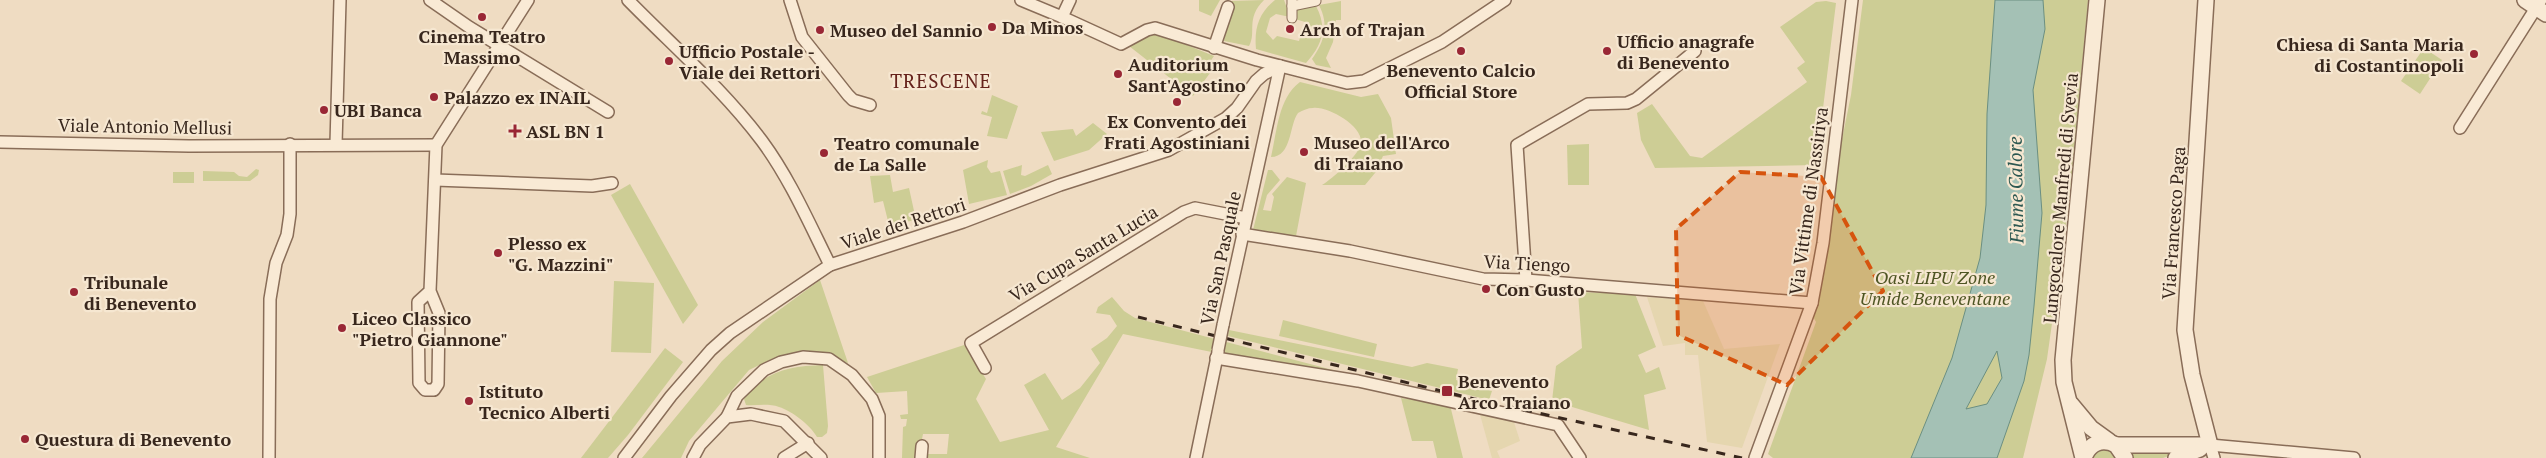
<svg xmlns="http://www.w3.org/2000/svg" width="2546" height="458" font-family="'PT Serif',serif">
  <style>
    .farmland { fill: #e5d6af }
    .green { fill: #cdcd95; fill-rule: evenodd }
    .water { fill: #a4c1b5; stroke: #6b8f82; fill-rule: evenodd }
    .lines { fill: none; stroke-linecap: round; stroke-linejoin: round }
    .pedestrian-casing { stroke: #896d58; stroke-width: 11 }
    .minor-casing { stroke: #896d58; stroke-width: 14 }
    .tertiary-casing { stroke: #896d58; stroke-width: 18 }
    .pedestrian { stroke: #f9ead5; stroke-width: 9 }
    .minor { stroke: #f9ead5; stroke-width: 11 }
    .tertiary { stroke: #f9ead5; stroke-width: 15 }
    .rail { stroke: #38271d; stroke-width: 3; stroke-dasharray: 9 9; stroke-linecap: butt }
    .minor-bridge-casing { stroke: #896d58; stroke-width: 14; stroke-linecap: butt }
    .minor-bridge { stroke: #f9ead5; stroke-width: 11 }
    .marked { fill: #d6540e; fill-opacity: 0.2; stroke: #d6540e; stroke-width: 4; stroke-dasharray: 10 6; stroke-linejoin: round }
    .poi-dot { fill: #992735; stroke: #f6e7d1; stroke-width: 2 }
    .labels { text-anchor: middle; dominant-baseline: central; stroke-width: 4.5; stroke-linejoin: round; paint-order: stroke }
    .poi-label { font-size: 18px; font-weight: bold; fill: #38271d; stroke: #f6e7d1; text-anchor: start }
    .street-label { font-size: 18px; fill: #38271d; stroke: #f6e7d1 }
    .park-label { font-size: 18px; font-style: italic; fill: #4e5523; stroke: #f6e7d1 }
    .neighbourhood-label { font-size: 19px; letter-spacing: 1px; fill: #66231c; stroke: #f6e7d1 }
    .water-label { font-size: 19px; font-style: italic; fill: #2c5851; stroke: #f6e7d1 }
  </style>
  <rect width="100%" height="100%" fill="#efdcc2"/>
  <g class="farmland">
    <path d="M1647,297L1703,301L1724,349L1780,344L1742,448L1707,442L1698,355H1685V343L1663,346Z"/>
    <path d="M1479,411L1512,416L1520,441L1497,451L1500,458H1492Z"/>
  </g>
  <g class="green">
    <path d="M1199,0H1220L1211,16L1199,11Z"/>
    <path d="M1264,0C1245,19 1257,32 1249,46L1224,41L1231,1Z"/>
    <path d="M1275,0H1284L1290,17L1276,14L1270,18L1266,32L1273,40L1277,36L1299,41L1303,27L1311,28L1305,22L1295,19L1296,9L1316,6C1328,29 1322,45 1306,63L1256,49C1254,28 1259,13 1275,0Z"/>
    <path d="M1863,0H2088L2070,195L2047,359L2023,458H1773L1768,454L1816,322L1808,307L1851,95Z"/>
    <path d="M1341,1V20H1336L1333,42L1326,58L1331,68L1316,65L1312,59C1325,41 1329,25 1319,5Z"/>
    <path d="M1826,1L1836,3L1816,165L1655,168L1641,140L1637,113L1652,104L1690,156L1702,158L1807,82L1797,68L1805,62L1780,27L1816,2Z"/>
    <path d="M1157,33L1214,56L1205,69L1210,73L1193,96L1129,46L1138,38Z"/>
    <path d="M2424,48L2442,60L2420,94L2401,81Z"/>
    <path d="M1300,82L1361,97L1378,94L1391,118L1396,154L1383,156L1375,173L1365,185H1322C1332,179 1361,154 1361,142C1362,125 1327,106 1313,108C1308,108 1303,110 1298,113C1289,125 1292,157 1271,157C1277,132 1278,98 1300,82Z"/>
    <path d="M992,95L1018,106L1007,139L987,136L992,117L981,114L982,111L987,113Z"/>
    <path d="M1093,123L1107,134L1089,150L1054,161L1041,132L1073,129L1076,136Z"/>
    <path d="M1589,144V185H1568L1567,145Z"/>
    <path d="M988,160L987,167L991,173L1000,171L1007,195L969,204L963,170Z"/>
    <path d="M1022,165L1021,175L1025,176L1048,165L1052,174L1031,186L1010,194L1003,171Z"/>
    <path d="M256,169L259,170L258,175L250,181H203V171L234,172L239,176L247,177Z"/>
    <path d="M1268,170H1272L1280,180L1267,195L1263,210L1271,211L1274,197L1272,194L1287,177L1306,183L1296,236L1253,230Z"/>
    <rect x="173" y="172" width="21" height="11"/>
    <path d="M890,175L893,192L909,188L916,220L889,225L883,201L874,203L870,176Z"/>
    <path d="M630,184L698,305L683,324L611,195Z"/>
    <path d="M820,280L848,363L813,352L774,358L749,370L689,441L681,458H642L722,361L763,322Z"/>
    <path d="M614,281L654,283L651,353L611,352Z"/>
    <path d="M1578,292L1635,294L1656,347L1638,355L1646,373L1659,367L1666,389L1644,395L1649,430L1552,401L1556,366L1582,348Z"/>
    <path d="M1112,297L1124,311L1135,318L1352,375L1256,361L1123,334L1056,447L1090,458H902L903,427L906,426L907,419H901L900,415L908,414L907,391L876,393L867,377L964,345L986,379L976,399L1000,442L1049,430L1024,385L1045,373L1062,400L1080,388L1100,363L1091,349L1107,338L1117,326L1110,315L1096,313L1098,307ZM923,434H949L947,454H919Z"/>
    <path d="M1283,320L1377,344L1374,357L1279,336Z"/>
    <path d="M1229,330L1412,367L1427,363L1458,369L1456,380L1492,391L1489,400L1228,336Z"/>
    <path d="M665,348L683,362L628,435L608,458H581Z"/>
    <path d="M823,365L828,426L827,433L822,437H817C810,425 792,411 779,407C768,403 756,406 746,405L744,399C764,371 790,366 823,365Z"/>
    <path d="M1401,398L1450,405L1463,458H1437L1433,441H1412Z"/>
    <path d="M2108,446L2121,458H2091L2094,451Z"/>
    <path d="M2129,449L2178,453L2163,458H2131Z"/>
  </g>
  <path class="water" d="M1995,0H2043L2045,29L2033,90L2042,213L2034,306L2029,355L2024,381L1997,458H1911L1952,358L1980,258L1986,205L1987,114ZM1997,351L2002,378L1987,404L1966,409Z"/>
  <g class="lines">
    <g class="pedestrian-casing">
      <g id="pedestrian">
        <path d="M1292,0V18"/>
        <path d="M1292,6L1316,1"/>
      </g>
    </g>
    <g class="minor-casing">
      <g id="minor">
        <path d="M430,0L469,27L608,112"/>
        <path d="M628,0C673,46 724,90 762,141C790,179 809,223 830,265"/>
        <path d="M790,0L802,37L848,95L853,100L870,105"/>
        <path d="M1021,0L1062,17L1070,0"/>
        <path d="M1062,17L1121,44L1147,30L1155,28L1257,60L1347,83L1364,81L1442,42L1505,0"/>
        <path d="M1214,48L1228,7"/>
        <path d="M2460,128L2541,0"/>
        <path d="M0,142L189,146L436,145"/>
        <path d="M336,144L340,0"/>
        <path d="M435,180L592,186L612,183"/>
        <path d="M1242,234L1350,251L1483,279L1526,280L1812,303"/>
        <path d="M1526,280L1517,145L1588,104L1627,103L1636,99L1695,51"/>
        <path d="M430,291L418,302L419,383L425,390H434L438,384L439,313L430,291L436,145L528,0"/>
        <path d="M1223,325L1280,66"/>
        <path d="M1216,358L1358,381L1558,425L1580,458"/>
        <path d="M985,368L971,343L1184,212L1195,208L1246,218"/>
        <path d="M727,417L737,396L764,370L781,362L803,357L829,359L852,375L872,399L879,416V458"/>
        <path d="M269,458L270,299L276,263L287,235L290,214V144"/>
        <path d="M624,458L671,396L711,350L730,333L830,265L963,222L1060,185L1169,150L1226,118L1237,108L1256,81L1264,74L1280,66"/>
        <path d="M693,458L700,445L727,417L751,414L784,421L821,458"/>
        <path d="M784,458L808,443"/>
        <path d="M921,458L922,446"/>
        <path d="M1196,458L1218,352"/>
        <path d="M1755,458L1812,303L1823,243L1852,0"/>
        <path d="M2214,458L2210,445L2354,458"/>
      </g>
    </g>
    <g class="tertiary-casing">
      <g id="tertiary">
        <path d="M2206,0L2185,330L2192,375L2210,445"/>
        <path d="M2525,0L2546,14"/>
        <path d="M2071,404L2091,428L2109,441"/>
        <path d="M2116,445H2210"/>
        <path d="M2083,458L2064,382L2063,360L2097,0"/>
        <path d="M2084,458C2089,443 2102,438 2116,445L2125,458"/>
        <path d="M2176,458L2200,449"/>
      </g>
    </g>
    <use href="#pedestrian" class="pedestrian"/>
    <use href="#minor" class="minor"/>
    <use href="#tertiary" class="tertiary"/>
    <path class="rail" d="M1138,317L1470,398L1742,458"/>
    <g class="minor-bridge-casing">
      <path id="minor-bridge" d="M1218,350L1223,325"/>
    </g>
    <use href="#minor-bridge" class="minor-bridge"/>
  </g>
  <path class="marked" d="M1740,172L1821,177L1883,291L1787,385L1678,335L1676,229Z"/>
  <g class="poi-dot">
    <circle cx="482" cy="17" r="5"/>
    <circle cx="992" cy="27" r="5"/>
    <circle cx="1290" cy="29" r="5"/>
    <circle cx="820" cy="30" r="5"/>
    <circle cx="1461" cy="51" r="5"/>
    <circle cx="1607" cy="51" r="5"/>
    <circle cx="2474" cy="54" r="5"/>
    <circle cx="669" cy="61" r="5"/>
    <circle cx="1118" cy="74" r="5"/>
    <circle cx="434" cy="97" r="5"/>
    <circle cx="1177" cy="102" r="5"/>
    <circle cx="324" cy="110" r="5"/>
    <path d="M512.5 123.5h5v5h5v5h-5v5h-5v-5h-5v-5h5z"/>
    <circle cx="1304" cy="152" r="5"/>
    <circle cx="824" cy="153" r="5"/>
    <circle cx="498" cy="253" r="5"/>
    <circle cx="1486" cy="289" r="5"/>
    <circle cx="74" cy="292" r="5"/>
    <circle cx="342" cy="328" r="5"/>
    <rect x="1441" y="385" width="12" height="12" rx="2.5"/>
    <circle cx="469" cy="401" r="5"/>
    <circle cx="25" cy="439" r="5"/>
  </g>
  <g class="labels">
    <g class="poi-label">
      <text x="1002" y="27">Da Minos</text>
      <text x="1300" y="29">Arch of Trajan</text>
      <text x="830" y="30">Museo del Sannio</text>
      <text x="482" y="36" text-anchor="middle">Cinema Teatro<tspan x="482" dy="21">Massimo</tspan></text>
      <text x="1617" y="41">Ufficio anagrafe<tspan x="1617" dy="21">di Benevento</tspan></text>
      <text x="2464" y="44" text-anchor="end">Chiesa di Santa Maria<tspan x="2464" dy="21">di Costantinopoli</tspan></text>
      <text x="679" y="51">Ufficio Postale -<tspan x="679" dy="21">Viale dei Rettori</tspan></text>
      <text x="1128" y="64">Auditorium<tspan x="1128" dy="21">Sant'Agostino</tspan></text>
      <text x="1461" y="70" text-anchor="middle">Benevento Calcio<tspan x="1461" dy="21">Official Store</tspan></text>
      <text x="444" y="97">Palazzo ex INAIL</text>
      <text x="334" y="110">UBI Banca</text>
      <text x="1177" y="121" text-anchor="middle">Ex Convento dei<tspan x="1177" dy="21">Frati Agostiniani</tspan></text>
      <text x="526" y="131">ASL BN 1</text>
      <text x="1314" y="142">Museo dell'Arco<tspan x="1314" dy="21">di Traiano</tspan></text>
      <text x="834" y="143">Teatro comunale<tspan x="834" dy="21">de La Salle</tspan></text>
      <text x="508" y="243">Plesso ex<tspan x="508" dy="21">"G. Mazzini"</tspan></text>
      <text x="84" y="282">Tribunale<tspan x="84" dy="21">di Benevento</tspan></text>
      <text x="1496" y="289">Con Gusto</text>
      <text x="352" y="318">Liceo Classico<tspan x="352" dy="21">"Pietro Giannone"</tspan></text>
      <text x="1458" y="381">Benevento<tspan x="1458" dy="21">Arco Traiano</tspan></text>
      <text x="479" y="391">Istituto<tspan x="479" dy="21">Tecnico Alberti</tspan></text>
      <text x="35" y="439">Questura di Benevento</text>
    </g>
    <g class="street-label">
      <text transform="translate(145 126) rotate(1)">Viale Antonio Mellusi</text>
      <text transform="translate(2060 198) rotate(-85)">Lungocalore Manfredi di Svevia</text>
      <text transform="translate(1808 201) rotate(-82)">Via Vittime di Nassiriya</text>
      <text transform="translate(903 223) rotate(-18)">Viale dei Rettori</text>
      <text transform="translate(2173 223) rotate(-86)">Via Francesco Paga</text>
      <text transform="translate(1083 253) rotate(-31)">Via Cupa Santa Lucia</text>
      <text transform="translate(1220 258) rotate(-78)">Via San Pasquale</text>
      <text transform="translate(1527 263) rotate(3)">Via Tiengo</text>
    </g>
    <g class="park-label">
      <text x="1935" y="277">Oasi LIPU Zone<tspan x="1935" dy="21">Umide Beneventane</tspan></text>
    </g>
    <g class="neighbourhood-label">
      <text x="941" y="80">TRESCENE</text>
    </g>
    <g class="water-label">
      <text transform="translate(2015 190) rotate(-91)">Fiume Calore</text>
    </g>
  </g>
</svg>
